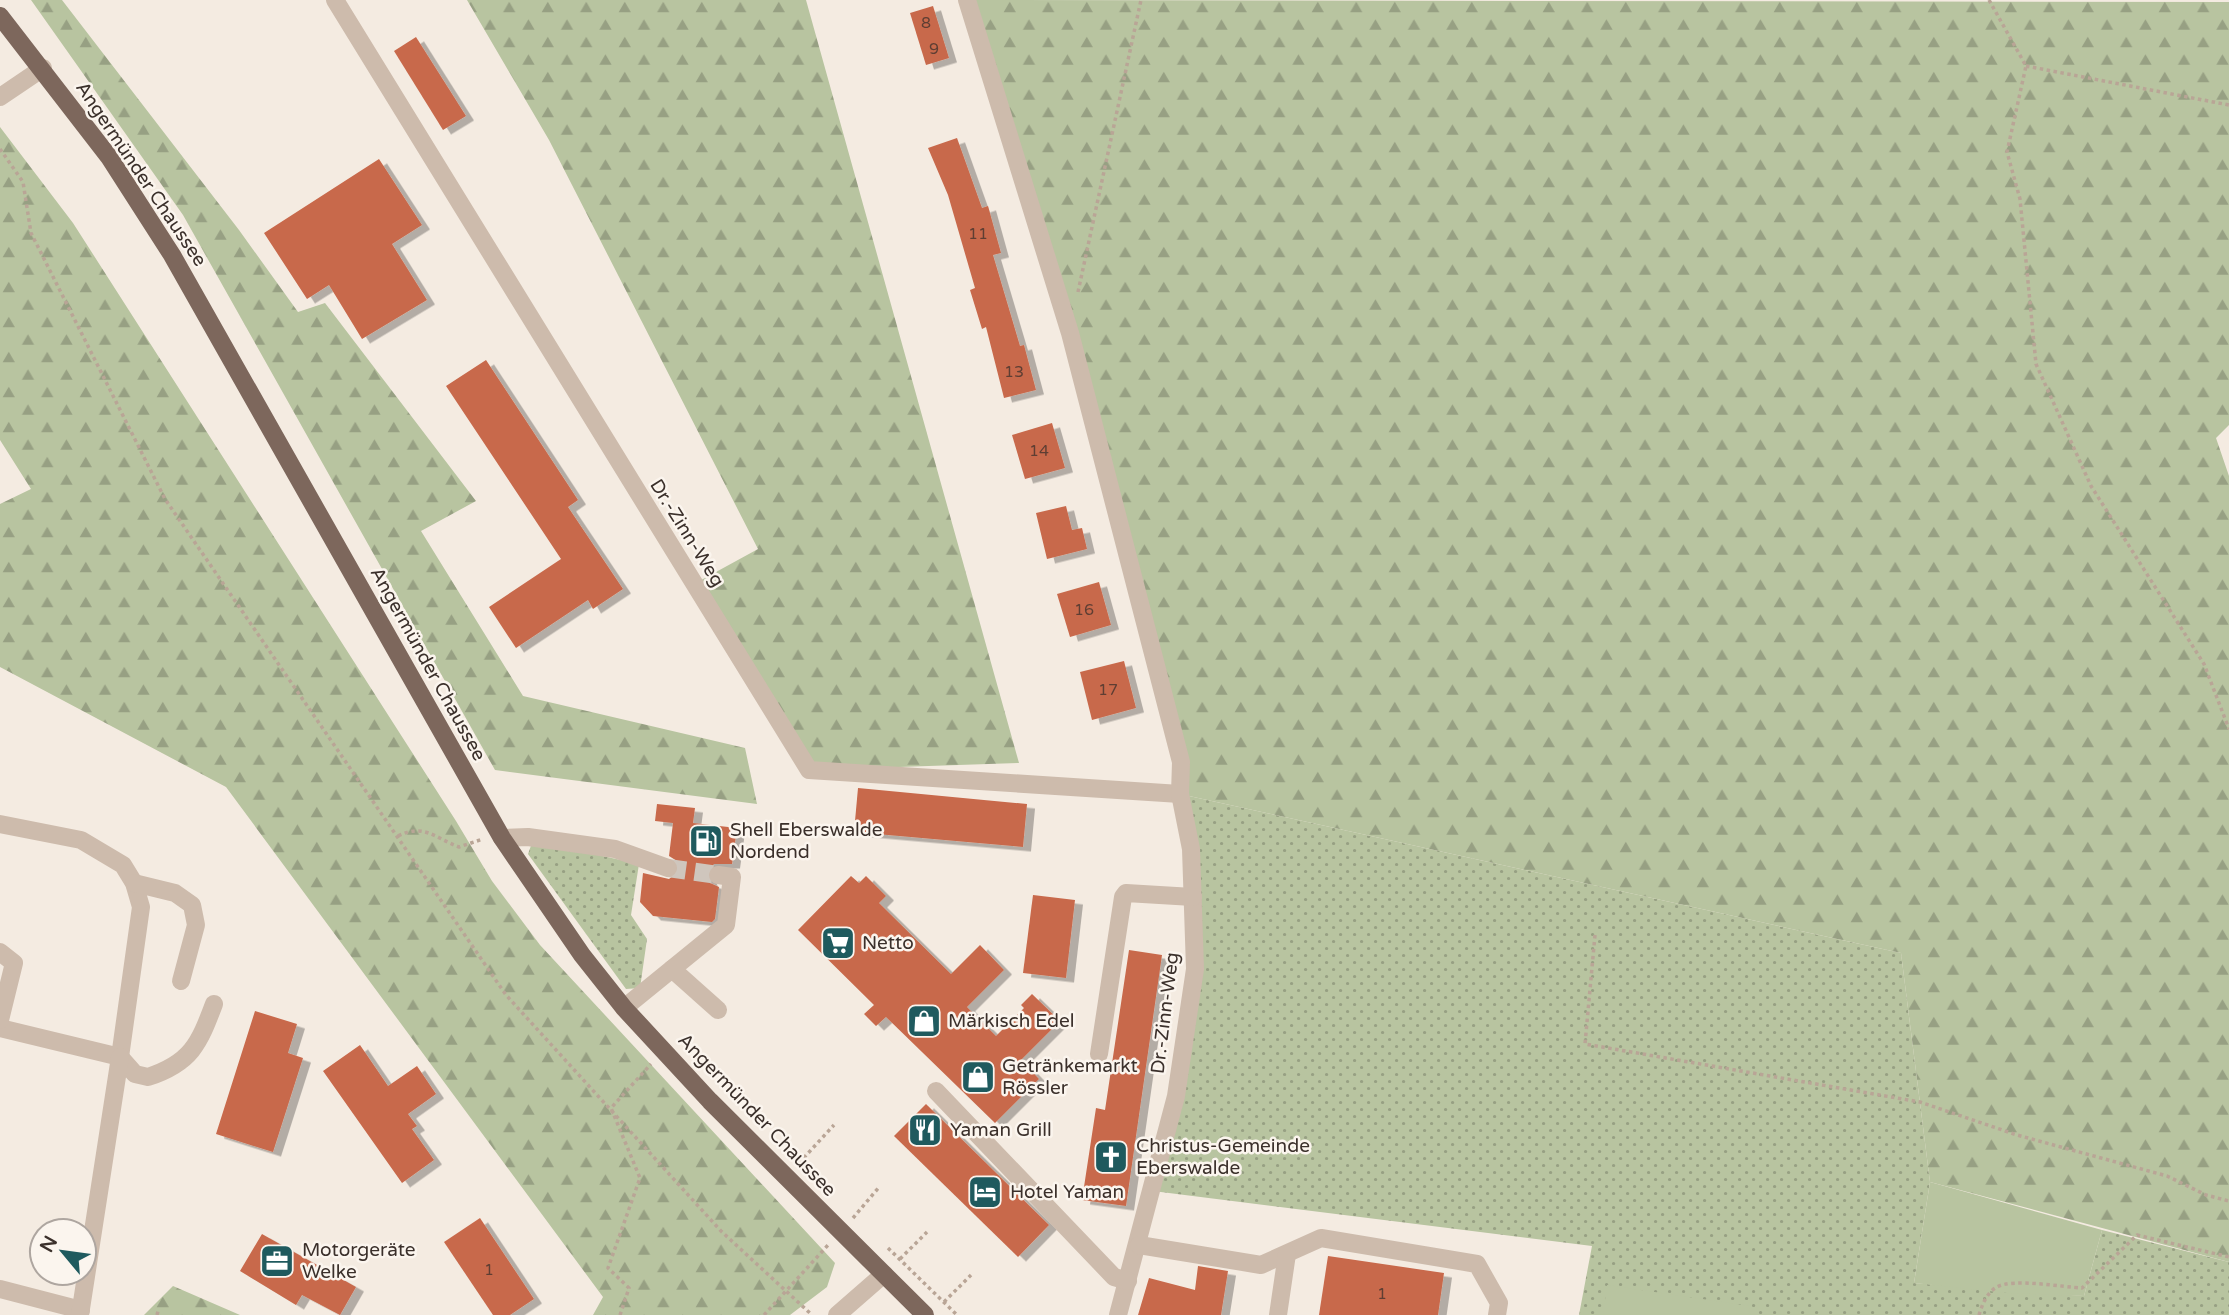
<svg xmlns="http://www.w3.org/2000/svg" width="2229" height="1315" font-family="'Varela Round',sans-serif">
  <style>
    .grass { fill: url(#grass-dots) }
    .forest { fill: url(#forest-firs) }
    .garden { fill: #b8c4a0 }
    .building { fill: #c8694b; filter: url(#shadow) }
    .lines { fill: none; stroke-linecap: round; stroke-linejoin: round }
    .minor-tunnel { stroke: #cfc6bd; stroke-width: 18; stroke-dasharray: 18 9; stroke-linecap: butt }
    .path { stroke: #b9a596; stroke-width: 3.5; stroke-dasharray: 3.5 3.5; stroke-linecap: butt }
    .minor { stroke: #cdbbac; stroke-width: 18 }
    .major { stroke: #7d675c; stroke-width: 18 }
    .labels { text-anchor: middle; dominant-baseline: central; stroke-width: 5; stroke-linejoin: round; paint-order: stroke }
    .number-label { font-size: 16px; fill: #5e3e33 }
    .street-label { font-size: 19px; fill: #3b302b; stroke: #fbf5ee }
    .poi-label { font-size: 19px; fill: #3b302b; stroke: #fbf5ee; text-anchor: start }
  </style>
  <defs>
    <pattern id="grass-dots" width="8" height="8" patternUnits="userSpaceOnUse" patternTransform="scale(1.75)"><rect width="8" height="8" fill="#b8c4a0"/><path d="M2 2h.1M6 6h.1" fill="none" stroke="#97a083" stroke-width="1.8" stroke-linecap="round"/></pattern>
    <pattern id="forest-firs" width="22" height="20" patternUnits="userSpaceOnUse" patternTransform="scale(1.75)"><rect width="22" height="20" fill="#b8c4a0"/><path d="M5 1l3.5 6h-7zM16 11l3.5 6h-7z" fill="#97a083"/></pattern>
    <filter id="shadow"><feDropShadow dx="8" dy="4.5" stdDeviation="0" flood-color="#0004"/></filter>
  </defs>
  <rect width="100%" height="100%" fill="#f4ebe1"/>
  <g class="grass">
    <path d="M1180,794L1901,953L1930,1182L1914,1283L2084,1296L2102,1230L2229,1262V1315H1579L1592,1246L1153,1191L1195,969Z"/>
    <path d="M539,842L639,864L631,915L647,939L640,988L626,989L528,854L532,843Z"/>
  </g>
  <g class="forest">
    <path d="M31,0H62L239,230L298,312L325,303L476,501L421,531L523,696L745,748L757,804L495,770L183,215Z"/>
    <path d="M467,0H806L1019,763L809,770L694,584L758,549L549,140Z"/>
    <path d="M967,0L2229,2V425L2216,438L2229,476V1262L1930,1182L1901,953L1180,794L1070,333Z"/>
    <path d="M0,127L73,223L456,821L492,881L540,945L835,1263L827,1287L790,1315H593L603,1297L226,787L0,667V504L31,489L0,440Z"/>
    <path d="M173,1286L240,1315H144Z"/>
  </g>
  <g class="garden">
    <path d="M1930,1182L2102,1230L2084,1296L2007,1293L1914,1283Z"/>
    <path d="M1607,1285L1750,1306L1749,1315H1603Z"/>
  </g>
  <g class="building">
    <path d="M933,6L949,58L926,65L910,13Z"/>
    <path d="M416,37L466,116L443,130L394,51Z"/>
    <path d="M957,138L982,208L988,206L1001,253L993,255L1020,346L1024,345L1036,390L1004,398L986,327L982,329L970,290L975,288L948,195L928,148Z"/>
    <path d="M379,159L422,225L392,244L427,300L362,339L329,285L307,299L264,233Z"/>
    <path d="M486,360L578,500L568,507L623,589L593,609L588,600L516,648L489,607L561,559L446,386Z"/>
    <path d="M1052,423L1065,468L1025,479L1012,435Z"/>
    <path d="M1066,506L1072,530L1082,528L1087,549L1047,559L1036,513Z"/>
    <path d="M1099,582L1111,625L1070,637L1057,594Z"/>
    <path d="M1124,661L1136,708L1092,720L1080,672Z"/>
    <path d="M858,788L1027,804L1023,847L854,832Z"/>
    <path d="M657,804L695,808L693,823L737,828L732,864H714L707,873L710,883L719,887L715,919L712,922L653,916L640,902L643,873L669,879L679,871L677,861L669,856L673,823L655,821Z"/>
    <path d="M851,876L859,883L866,876L886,896L879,903L951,974L980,945L1004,970L967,1007L996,1036L1024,1008L1021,1005L1032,994L1060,1021L1021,1060L1039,1079L995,1123L886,1017L876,1026L864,1014L874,1005L798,930Z"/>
    <path d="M1033,895L1075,900L1066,978L1023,973Z"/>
    <path d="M1129,950L1162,955L1126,1206L1082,1200L1096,1108L1105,1110Z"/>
    <path d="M255,1011L297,1024L288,1053L303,1058L273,1152L216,1134Z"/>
    <path d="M360,1045L388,1086L417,1066L436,1094L408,1114L417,1126L412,1129L434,1160L402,1183L323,1071Z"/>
    <path d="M926,1104L1049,1225L1018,1257L894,1136Z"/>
    <path d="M480,1218L534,1299L510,1315H493L444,1242Z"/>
    <path d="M262,1234L356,1287L340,1315L302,1295L296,1305L240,1271Z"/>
    <path d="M1328,1256L1444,1273L1438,1315H1319Z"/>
    <path d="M1198,1266L1228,1271L1221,1315H1138L1149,1278L1195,1290Z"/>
  </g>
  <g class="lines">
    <path class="minor-tunnel" d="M668,868L718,875"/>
    <g class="path">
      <path d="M1989,0L2026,66L2007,152L2020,199L2036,364L2091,486L2204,664L2229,729"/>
      <path d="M2026,66L2229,105"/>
      <path d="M0,149L23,182L31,233L165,499L506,995L721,1231L812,1315"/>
      <path d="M1078,292L1141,0"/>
      <path d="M398,836C424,823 435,838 459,847L483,839"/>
      <path d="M1595,935L1585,1044L1920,1102L2017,1135L2167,1176L2206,1195L2229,1201"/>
      <path d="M799,1163L834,1125"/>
      <path d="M853,1218L880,1186"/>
      <path d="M888,1248L957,1315"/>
      <path d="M900,1259L927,1232"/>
      <path d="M944,1302L971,1275"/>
      <path d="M157,1315L158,1311"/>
      <path d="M620,1315L629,1288L608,1268L640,1178L611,1108L651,1064"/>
      <path d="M764,1315L829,1244"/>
      <path d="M1979,1315C1982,1305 1987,1292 1997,1287C2012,1278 2063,1287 2082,1288L2137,1235L2229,1257"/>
    </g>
    <g class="minor">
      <path d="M335,0L809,770L1180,794"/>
      <path d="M967,0L1070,333L1181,762L1180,794L1191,849L1195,969L1176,1096L1118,1315"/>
      <path d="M0,97L43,68"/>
      <path d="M0,824L81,840L123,865L134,883L141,907L120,1057L0,1028"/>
      <path d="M502,838L528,837L615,849L668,868"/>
      <path d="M134,883L175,893L192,905L196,925L181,981"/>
      <path d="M0,952L14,963L0,1020"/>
      <path d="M672,969L718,1010"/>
      <path d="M624,1008L726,925L732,877L718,875"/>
      <path d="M1099,1054L1123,897L1126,893L1193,897"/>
      <path d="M120,1057L135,1074L148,1077C191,1063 199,1044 214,1004"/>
      <path d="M936,1091L1114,1277L1128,1281"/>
      <path d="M1139,1245L1261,1265L1321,1238L1477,1264L1499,1303L1497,1315"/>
      <path d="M0,1289L81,1310"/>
      <path d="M80,1315L120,1057"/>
      <path d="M837,1315L884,1274"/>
      <path d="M1278,1315L1287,1254"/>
    </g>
    <path class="major" d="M0,16L109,157L172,255L502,838L582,955L624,1008L710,1101L925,1315"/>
  </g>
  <defs>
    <g id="fuel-square" transform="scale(1.75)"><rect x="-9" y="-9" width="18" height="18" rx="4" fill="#1f5a5e" stroke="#fbf5ee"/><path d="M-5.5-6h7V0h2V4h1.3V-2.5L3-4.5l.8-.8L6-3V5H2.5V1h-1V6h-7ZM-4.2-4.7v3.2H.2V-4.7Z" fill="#fff"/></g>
    <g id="supermarket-square" transform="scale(1.75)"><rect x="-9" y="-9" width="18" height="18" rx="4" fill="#1f5a5e" stroke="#fbf5ee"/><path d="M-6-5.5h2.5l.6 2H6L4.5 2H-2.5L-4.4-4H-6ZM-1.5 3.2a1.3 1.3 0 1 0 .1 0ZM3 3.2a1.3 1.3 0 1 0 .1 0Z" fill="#fff"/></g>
    <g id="shop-square" transform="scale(1.75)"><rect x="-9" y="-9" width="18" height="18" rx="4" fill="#1f5a5e" stroke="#fbf5ee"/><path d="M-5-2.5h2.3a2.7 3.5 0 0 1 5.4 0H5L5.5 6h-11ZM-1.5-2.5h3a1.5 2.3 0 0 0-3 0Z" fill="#fff"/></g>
    <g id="restaurant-square" transform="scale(1.75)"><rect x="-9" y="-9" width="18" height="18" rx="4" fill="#1f5a5e" stroke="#fbf5ee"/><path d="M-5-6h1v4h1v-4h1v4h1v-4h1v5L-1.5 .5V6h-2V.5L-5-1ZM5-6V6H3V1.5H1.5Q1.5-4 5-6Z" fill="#fff"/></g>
    <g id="church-square" transform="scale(1.75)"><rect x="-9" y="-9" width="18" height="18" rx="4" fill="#1f5a5e" stroke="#fbf5ee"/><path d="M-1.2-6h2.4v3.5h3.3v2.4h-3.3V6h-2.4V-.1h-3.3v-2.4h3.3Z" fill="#fff"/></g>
    <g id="hotel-square" transform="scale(1.75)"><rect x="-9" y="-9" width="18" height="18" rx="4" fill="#1f5a5e" stroke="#fbf5ee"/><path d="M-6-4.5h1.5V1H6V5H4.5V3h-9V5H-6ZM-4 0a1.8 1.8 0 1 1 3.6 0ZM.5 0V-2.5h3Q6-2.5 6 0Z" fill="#fff"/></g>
    <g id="office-square" transform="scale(1.75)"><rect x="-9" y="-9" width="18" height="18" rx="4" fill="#1f5a5e" stroke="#fbf5ee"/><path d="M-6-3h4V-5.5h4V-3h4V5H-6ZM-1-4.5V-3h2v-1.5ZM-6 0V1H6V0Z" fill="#fff"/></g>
  </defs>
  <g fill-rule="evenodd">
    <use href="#fuel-square" x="706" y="841"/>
    <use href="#supermarket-square" x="838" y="943"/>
    <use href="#shop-square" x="924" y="1021"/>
    <use href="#shop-square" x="978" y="1077"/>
    <use href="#restaurant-square" x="925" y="1130"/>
    <use href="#church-square" x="1111" y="1157"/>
    <use href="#hotel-square" x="985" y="1192"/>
    <use href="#office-square" x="277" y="1261"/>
  </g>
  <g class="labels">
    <g class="number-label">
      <text x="926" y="23">8</text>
      <text x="934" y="49">9</text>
      <text x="978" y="234">11</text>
      <text x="1014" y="372">13</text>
      <text x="1039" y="451">14</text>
      <text x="1084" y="610">16</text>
      <text x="1108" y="690">17</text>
      <text x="489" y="1270">1</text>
      <text x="1382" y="1294">1</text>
    </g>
    <g class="street-label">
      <text transform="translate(141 174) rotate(56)">Angermünder Chaussee</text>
      <text transform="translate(687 533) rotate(58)">Dr.-Zinn-Weg</text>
      <text transform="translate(428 664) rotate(61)">Angermünder Chaussee</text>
      <text transform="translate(1165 1013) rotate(-83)">Dr.-Zinn-Weg</text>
      <text transform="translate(757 1115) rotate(46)">Angermünder Chaussee</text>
    </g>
    <g class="poi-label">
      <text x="730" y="830">Shell Eberswalde<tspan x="730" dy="22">Nordend</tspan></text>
      <text x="862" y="943">Netto</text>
      <text x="948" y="1021">Märkisch Edel</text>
      <text x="1002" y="1066">Getränkemarkt<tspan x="1002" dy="22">Rössler</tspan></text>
      <text x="950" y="1130">Yaman Grill</text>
      <text x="1136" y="1146">Christus-Gemeinde<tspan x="1136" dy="22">Eberswalde</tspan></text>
      <text x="1010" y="1192">Hotel Yaman</text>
      <text x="302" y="1250">Motorgeräte<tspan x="302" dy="22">Welke</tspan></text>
    </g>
  </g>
  <g transform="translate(63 1252) rotate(299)"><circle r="33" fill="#fbf5ee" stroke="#aea6a0" stroke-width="2"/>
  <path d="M0-5L12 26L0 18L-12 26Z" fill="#1f5a5e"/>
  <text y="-10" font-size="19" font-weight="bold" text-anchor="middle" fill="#3b302b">N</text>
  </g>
</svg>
